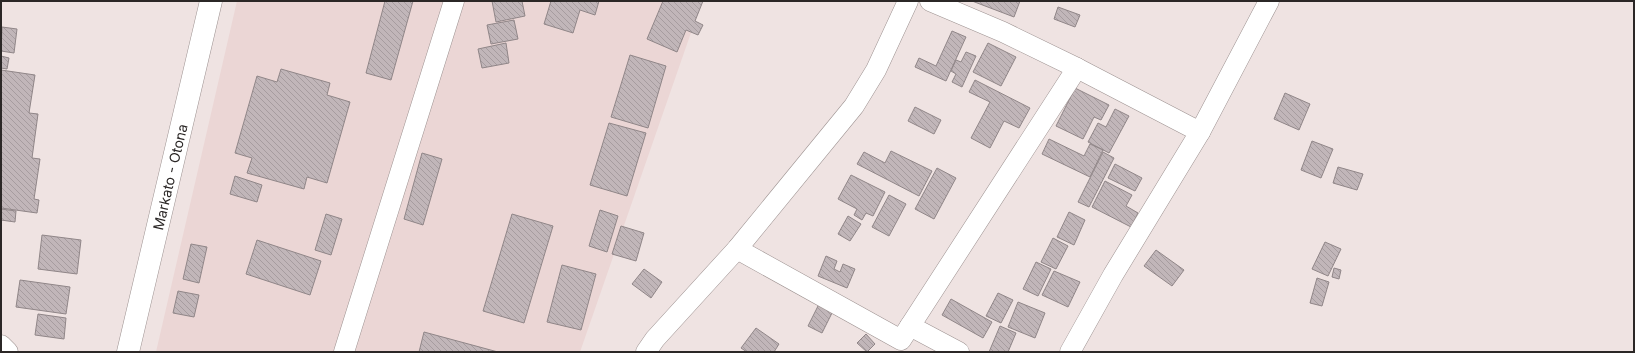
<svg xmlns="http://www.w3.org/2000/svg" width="1635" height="353" font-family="Inter,sans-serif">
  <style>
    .built { fill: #ebd6d5 }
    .building { fill: url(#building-back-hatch); stroke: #908688 }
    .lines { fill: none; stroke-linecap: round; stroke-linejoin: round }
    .minor-casing { stroke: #9d9291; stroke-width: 21 }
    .primary-casing { stroke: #9d9291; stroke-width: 23 }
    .minor { stroke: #fff; stroke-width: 20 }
    .primary { stroke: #fff; stroke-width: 22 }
    .labels { text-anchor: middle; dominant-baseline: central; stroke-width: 3; stroke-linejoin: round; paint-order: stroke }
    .street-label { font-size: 14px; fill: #2b2726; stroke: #efe3e2 }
  </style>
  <defs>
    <pattern id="building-back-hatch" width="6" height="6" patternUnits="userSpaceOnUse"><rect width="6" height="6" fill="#c1b6b9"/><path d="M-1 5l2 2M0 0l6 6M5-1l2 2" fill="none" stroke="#a69c9f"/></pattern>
  </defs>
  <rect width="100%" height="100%" fill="#efe3e2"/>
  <path class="built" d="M237,1H702L580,352H156Z"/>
  <g class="building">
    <path d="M385,1H413L391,80L366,73Z"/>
    <path d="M492,1H522L525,16L496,22Z"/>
    <path d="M551,1H599L595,15L580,10L573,33L544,24Z"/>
    <path d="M663,1H703L695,21L703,25L698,35L686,30L677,52L647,39Z"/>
    <path d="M972,1H1020L1014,17Z"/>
    <path d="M1058,7L1080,15L1075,27L1054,19Z"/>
    <path d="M514,20L518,39L491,44L487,25Z"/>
    <path d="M2,27L17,29L14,53L1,51Z"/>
    <path d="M952,31L966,37L946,81L915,67L919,58L936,66Z"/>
    <path d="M506,43L509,63L482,68L478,49Z"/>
    <path d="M988,43L1016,57L1001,86L973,72Z"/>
    <path d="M966,52L976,56L962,87L952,82L956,74L951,71L956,60L961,62Z"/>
    <path d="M630,55L666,66L648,128L611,117Z"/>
    <path d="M1,56L9,58L7,69L1,68Z"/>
    <path d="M281,69L330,83L327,95L350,102L327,183L307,177L304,189L247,173L252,158L235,153L257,76L277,82Z"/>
    <path d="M1,70L35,75L29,113L38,114L32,158L40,159L34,199L39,200L37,213L1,208Z"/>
    <path d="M975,80L1030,108L1019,128L1004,121L990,148L971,138L990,102L969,92Z"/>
    <path d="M1075,88L1109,105L1101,120L1094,117L1083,139L1056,126Z"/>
    <path d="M1285,93L1310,104L1299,130L1274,119Z"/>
    <path d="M915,107L941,120L934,134L908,121Z"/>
    <path d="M1115,109L1129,116L1109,153L1088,142L1098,123L1106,127Z"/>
    <path d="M609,123L646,133L627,196L590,185Z"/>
    <path d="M1049,139L1084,156L1090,144L1103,150L1090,177L1042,154Z"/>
    <path d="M1312,141L1333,149L1321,178L1301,170Z"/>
    <path d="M891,151L932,171L919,196L857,164L864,152L885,163Z"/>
    <path d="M1103,152L1114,158L1089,207L1078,202Z"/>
    <path d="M422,153L442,159L423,225L404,219Z"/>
    <path d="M1115,164L1142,178L1135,191L1108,178Z"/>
    <path d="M1338,167L1363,174L1357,190L1333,183Z"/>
    <path d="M937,168L956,178L934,219L915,209Z"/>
    <path d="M851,175L885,192L873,216L866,213L862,220L854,215L857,209L838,199Z"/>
    <path d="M235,176L262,185L257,202L230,194Z"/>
    <path d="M1105,181L1132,195L1126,206L1138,213L1131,227L1092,207Z"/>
    <path d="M889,195L906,204L889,236L872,227Z"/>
    <path d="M1,209L16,211L15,222L1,220Z"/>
    <path d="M600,210L618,216L607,252L589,246Z"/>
    <path d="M1069,212L1085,220L1074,245L1057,237Z"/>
    <path d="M326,214L342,219L331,255L315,250Z"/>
    <path d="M512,214L553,226L524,323L483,311Z"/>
    <path d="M848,216L861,224L850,241L838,234Z"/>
    <path d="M621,226L644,233L636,261L612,254Z"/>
    <path d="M42,235L81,240L77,274L38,269Z"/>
    <path d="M1053,238L1068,246L1056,269L1041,262Z"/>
    <path d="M257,240L321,261L310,295L246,274Z"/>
    <path d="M1325,242L1341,249L1328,276L1312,269Z"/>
    <path d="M191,244L207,247L199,283L183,279Z"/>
    <path d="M1156,250L1184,270L1172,286L1144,266Z"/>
    <path d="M826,256L837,261L834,269L840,272L843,264L855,269L847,288L818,276Z"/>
    <path d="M1036,262L1051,269L1038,296L1023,289Z"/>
    <path d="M562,265L596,274L581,330L547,322Z"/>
    <path d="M1334,268L1341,270L1339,279L1332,277Z"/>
    <path d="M644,269L662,282L651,298L632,284Z"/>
    <path d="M1054,271L1080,282L1068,307L1042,295Z"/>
    <path d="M1317,278L1329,282L1322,306L1310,303Z"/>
    <path d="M20,280L70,287L66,314L16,307Z"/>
    <path d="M178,291L199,295L194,317L173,313Z"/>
    <path d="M998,293L1013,300L1001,323L986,316Z"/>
    <path d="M951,299L992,322L983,338L942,315Z"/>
    <path d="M1018,302L1045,313L1035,338L1008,327Z"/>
    <path d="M819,304L833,311L822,333L808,326Z"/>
    <path d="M38,314L66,318L64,339L35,335Z"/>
    <path d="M1000,326L1016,333L1008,352H989Z"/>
    <path d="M756,328L779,344L774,352H747L741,348Z"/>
    <path d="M424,332L498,352H419Z"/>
    <path d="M866,334L875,344L867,352L857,343Z"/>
  </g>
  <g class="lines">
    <g class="minor-casing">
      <g id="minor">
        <path d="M930,1L1003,32L1077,68"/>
        <path d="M737,249L901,340L1077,68L1200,132L1269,1"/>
        <path d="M910,326L959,352"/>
        <path d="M1,345L8,352"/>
        <path d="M344,352L454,1"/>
        <path d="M646,352L655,339L737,249L854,106L876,70L908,1"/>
        <path d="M1070,352L1113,275L1200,132"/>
      </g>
    </g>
    <g class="primary-casing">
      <g id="primary">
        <path id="s1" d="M128,352L211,1"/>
      </g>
    </g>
    <use href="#minor" class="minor"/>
    <use href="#primary" class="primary"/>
  </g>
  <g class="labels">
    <g class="street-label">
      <text stroke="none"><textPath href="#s1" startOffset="180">Markato - Otona</textPath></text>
    </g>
  </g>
  <rect width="1635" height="353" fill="none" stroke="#2b2726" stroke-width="4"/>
</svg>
